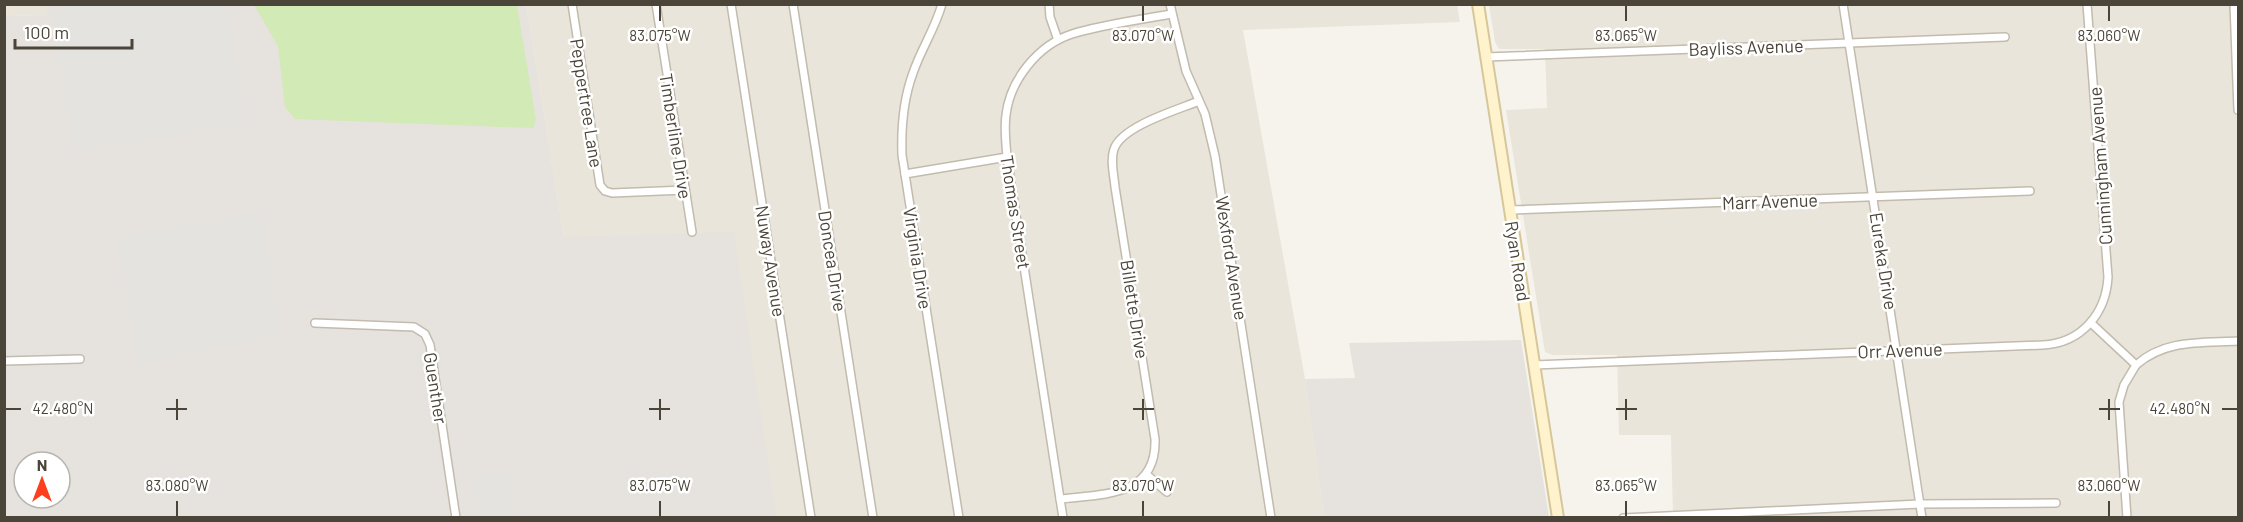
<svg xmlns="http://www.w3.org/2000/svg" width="2243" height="522" font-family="Barlow,sans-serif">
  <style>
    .residential { fill: #eae5da }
    .industrial { fill: #e6e2dd; fill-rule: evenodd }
    .green { fill: #d2eab5 }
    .parking { fill: #e5e3e0 }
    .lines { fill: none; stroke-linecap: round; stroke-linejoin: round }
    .minor-casing { stroke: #c2bbae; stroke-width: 10 }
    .secondary-casing { stroke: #d6c79b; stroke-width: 14 }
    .minor { stroke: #fff; stroke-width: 7 }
    .secondary { stroke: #fff3cd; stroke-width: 10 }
    .ticks { fill: none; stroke: #4b4439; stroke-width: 2 }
    .labels { text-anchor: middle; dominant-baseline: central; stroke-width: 5; stroke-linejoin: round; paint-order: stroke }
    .street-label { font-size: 18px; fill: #4b4439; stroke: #fff }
    .ticks-label { font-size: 15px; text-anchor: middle; fill: #4b4439; stroke: #fff; stroke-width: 5; stroke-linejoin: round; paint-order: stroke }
  </style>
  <rect width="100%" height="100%" fill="#f6f3ec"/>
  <g class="residential">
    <path d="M4,5H47V15L5,16Z"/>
    <path d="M526,5H1457L1460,22L1243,30L1305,379L1324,517H775L564,237Z"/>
    <path d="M1489,5H2238V517H1661L1673,516L1671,435H1619L1617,355H1553L1545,352L1506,110L1547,108L1545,49H1499L1495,42Z"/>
  </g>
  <g class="industrial">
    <path d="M47,4L526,5L564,237L734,232L776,517H5L4,16L47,15ZM24,462H60V498H24Z"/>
    <path d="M1521,340L1549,517H1324L1305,379L1355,378L1349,343Z"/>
  </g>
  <path class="green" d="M254,5H517L536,120L533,128L295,119L285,107L278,46Z"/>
  <g class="parking">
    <path d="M56,5H227L246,123L73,151L55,33Z"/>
    <path d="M261,213L279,333L138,364L118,244L125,235Z"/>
    <path d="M509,471L516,517H479L472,477Z"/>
  </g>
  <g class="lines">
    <g class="minor-casing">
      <g id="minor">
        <path d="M572,4L600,185L605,191L612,193L685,190"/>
        <path d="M656,4L692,232"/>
        <path d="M731,4L811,518"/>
        <path d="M793,4L873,518"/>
        <path d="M942,4C935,29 921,49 913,73C903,100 901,126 902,155L959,518"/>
        <path d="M1049,4L1050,17L1058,40"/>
        <path d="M1170,4L1186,71L1205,114L1215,156L1271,518"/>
        <path d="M1843,4L1922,518"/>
        <path d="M2234,4L2238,110"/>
        <path d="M1486,57L2005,37"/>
        <path d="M905,174L1007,157"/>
        <path d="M1510,210L2030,191"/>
        <path d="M315,323L414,327L425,334L430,345L456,518"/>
        <path d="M2091,323L2136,365C2165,339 2202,343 2238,341"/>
        <path d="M4,361L80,359"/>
        <path d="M1534,365L2043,345C2081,343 2106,314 2108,277L2087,4"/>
        <path d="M1147,475L1167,492"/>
        <path d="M1060,499C1103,494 1157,497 1155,439L1115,187C1114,175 1110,161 1114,149C1122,126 1177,110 1199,101"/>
        <path d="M1063,518L1007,157C1006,143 1004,129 1006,115C1010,80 1038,45 1072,34C1104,24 1139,20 1171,14"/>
        <path d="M1623,518L1920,504L2056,503"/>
        <path d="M2127,518L2119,402L2124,385L2136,365"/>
      </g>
    </g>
    <g class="secondary-casing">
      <path id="secondary" d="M1478,4L1558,518"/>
    </g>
    <use href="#minor" class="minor"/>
    <use href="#secondary" class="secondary"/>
  </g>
  <path class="ticks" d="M660,6V21M1143,6V21M1626,6V21M2109,6V21M177,399V420M660,399V420M1143,399V420M1626,399V420M2109,399V420M6,409H21M166,409H187M649,409H670M1133,409H1154M1616,409H1637M2099,409H2120M2222,409H2237M177,501V516M660,501V516M1143,501V516M1626,501V516M2109,501V516"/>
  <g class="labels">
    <g class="street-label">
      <text transform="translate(1746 47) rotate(-2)">Bayliss Avenue</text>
      <text transform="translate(587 103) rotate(81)">Peppertree Lane</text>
      <text transform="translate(676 136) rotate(81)">Timberline Drive</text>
      <text transform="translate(2100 166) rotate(-94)">Cunningham Avenue</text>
      <text transform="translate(1770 201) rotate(-2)">Marr Avenue</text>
      <text transform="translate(1016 212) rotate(81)">Thomas Street</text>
      <text transform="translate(918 258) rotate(81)">Virginia Drive</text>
      <text transform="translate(1232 258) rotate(81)">Wexford Avenue</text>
      <text transform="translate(771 261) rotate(81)">Nuway Avenue</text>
      <text transform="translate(833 261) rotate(81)">Doncea Drive</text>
      <text transform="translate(1518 261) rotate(81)">Ryan Road</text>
      <text transform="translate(1884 261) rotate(81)">Eureka Drive</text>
      <text transform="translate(1135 309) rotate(81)">Billette Drive</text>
      <text transform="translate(1900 350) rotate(-2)">Orr Avenue</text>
      <text transform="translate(436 388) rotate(81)">Guenther</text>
    </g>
  </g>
  <g class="ticks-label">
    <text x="660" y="41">83.075°W</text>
    <text x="1143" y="41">83.070°W</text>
    <text x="1626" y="41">83.065°W</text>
    <text x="2109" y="41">83.060°W</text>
    <text x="63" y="414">42.480°N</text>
    <text x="2180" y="414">42.480°N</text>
    <text x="177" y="491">83.080°W</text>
    <text x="660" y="491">83.075°W</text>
    <text x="1143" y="491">83.070°W</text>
    <text x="1626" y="491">83.065°W</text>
    <text x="2109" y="491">83.060°W</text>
  </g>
  <rect width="2243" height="522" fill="none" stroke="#4b4439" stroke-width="12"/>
  <g transform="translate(42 480)"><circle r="28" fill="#ffffff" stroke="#b7b4b0" stroke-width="1.5"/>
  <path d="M0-4.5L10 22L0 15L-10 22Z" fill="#fc3f1d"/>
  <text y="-9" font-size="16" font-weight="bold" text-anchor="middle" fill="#4b4439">N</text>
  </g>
  <path d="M15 39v9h117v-9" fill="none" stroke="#4b4439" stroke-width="3"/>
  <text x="24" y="39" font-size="18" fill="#4b4439" stroke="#ffffff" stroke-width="4.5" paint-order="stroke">100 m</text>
</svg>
